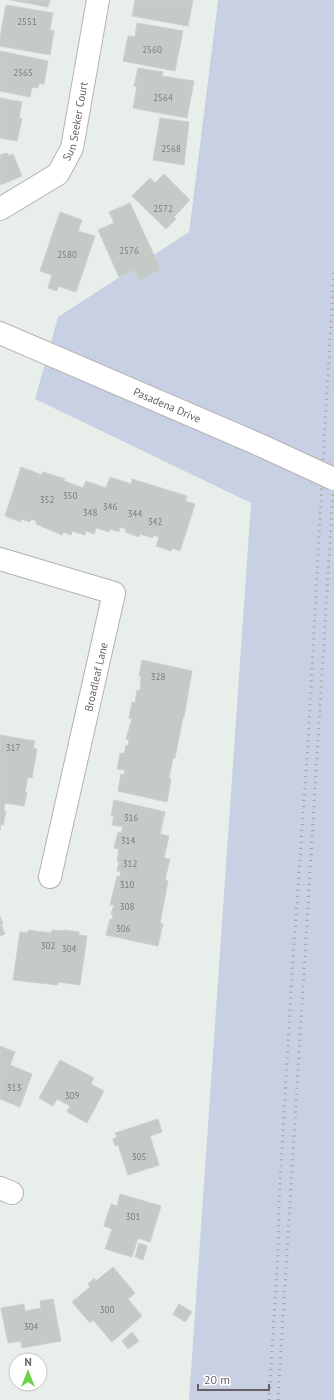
<svg xmlns="http://www.w3.org/2000/svg" width="334" height="1400" font-family="'PT Sans',sans-serif">
  <style>
    .green { fill: #c8d1e3 }
    .building { fill: #c4cac6; stroke: #c7d3cb }
    .lines { fill: none; stroke-linecap: round; stroke-linejoin: round }
    .minor-casing { stroke: #b5b0b4; stroke-width: 24 }
    .minor { stroke: #fff; stroke-width: 22 }
    .rail { stroke: #a19ea0; stroke-width: 3; stroke-dasharray: 1 5; stroke-linecap: butt }
    .minor-bridge-casing { stroke: #b5b0b4; stroke-width: 24; stroke-linecap: butt }
    .minor-bridge { stroke: #fff; stroke-width: 22 }
    .labels { text-anchor: middle; dominant-baseline: central; stroke-width: 3; stroke-linejoin: round; paint-order: stroke }
    .number-label { font-size: 9px; fill: #7e7a7c }
    .street-label { font-size: 11px; fill: #665f64; stroke: #fff }
  </style>
  <rect width="100%" height="100%" fill="#e8efeb"/>
  <path class="green" d="M218,0H334V1400H189L251,503L35,399L58,317L189,232Z"/>
  <g class="building">
    <path d="M10,0H50L48,7Z"/>
    <path d="M135,0H193L188,26L132,16Z"/>
    <path d="M6,5L53,13L50,30L54,31L50,55L0,46V38Z"/>
    <path d="M137,23L183,31L175,71L123,61L128,36L135,37Z"/>
    <path d="M0,51L48,61L44,84L39,83L38,88L32,87L30,97L0,91Z"/>
    <path d="M138,68L163,72L162,76L194,81L187,118L133,108L137,87L134,86Z"/>
    <path d="M0,98L22,102L19,118L22,119L17,141L0,138Z"/>
    <path d="M160,118L189,122L184,165L153,160Z"/>
    <path d="M7,153L9,156L13,154L22,176L0,185V155Z"/>
    <path d="M164,174L190,200L174,217L176,219L166,229L132,196L150,178L155,183Z"/>
    <path d="M130,203L161,270L139,280L135,270L119,277L98,230L114,223L109,212Z"/>
    <path d="M60,212L82,220L78,231L95,236L76,292L58,286L57,291L48,288L52,275L40,271Z"/>
    <path d="M21,467L42,475L43,472L65,479L64,481L83,488L86,481L106,488L110,477L131,484L132,479L187,496L185,501L195,504L180,551L172,548L171,551L156,546L159,537L153,535V538L140,534L139,537L125,532L126,529L120,527L119,532L110,529L109,532L96,528L94,534L86,531L85,535L72,531L71,535L63,532L62,535L36,524L37,521L31,519L30,522L21,519V522L5,516Z"/>
    <path d="M142,660L192,671L184,717H183L175,758H173L169,778L171,779L167,802L118,791L121,774L124,775L125,770L117,769L120,753L124,754L126,745L128,746L129,740L126,739L132,719L129,718L132,702L135,703L137,690L140,691L141,676H139Z"/>
    <path d="M0,735L35,741L33,748L37,749L32,778L28,777L25,792L27,793L24,806L5,803L4,811H6L3,825L1,824L0,831Z"/>
    <path d="M114,800L165,812L160,834L169,836L164,858L170,859L165,880L168,881L160,923L163,924L158,946L106,935L110,919L112,920L113,915L111,914L114,905H110L117,876L119,877L121,872L117,871L119,862L117,861L119,849L114,848L118,832L121,833L123,827L112,825L114,816H111Z"/>
    <path d="M0,916L3,924L1,925L5,934L0,936Z"/>
    <path d="M28,930L51,933L52,930L64,931V930L79,932V935L87,936L80,985L58,982V985L13,980L20,932L28,933Z"/>
    <path d="M0,1046L15,1052L10,1065L32,1074L20,1107L0,1099Z"/>
    <path d="M60,1060L94,1078L91,1084L104,1091L87,1123L67,1112L70,1106L57,1099L53,1106L39,1098Z"/>
    <path d="M158,1119L162,1132L150,1136L159,1165L128,1175L118,1145L115,1146L113,1139L117,1137L115,1133Z"/>
    <path d="M120,1194L161,1206L150,1242L138,1238L132,1257L105,1249L112,1229L104,1226L111,1204L117,1206Z"/>
    <path d="M139,1243L147,1246L143,1260L135,1257Z"/>
    <path d="M113,1267L135,1293L128,1299L142,1316L112,1342L93,1320L90,1323L72,1302L90,1287L88,1284L94,1278L96,1281Z"/>
    <path d="M53,1299L61,1341L22,1348L21,1341L8,1343L1,1308L24,1304L25,1311L41,1308L40,1301Z"/>
    <path d="M179,1304L192,1312L185,1322L173,1314Z"/>
    <path d="M132,1332L139,1341L128,1349L122,1341Z"/>
  </g>
  <g class="lines">
    <g class="minor-casing">
      <g id="minor">
        <path id="s1" d="M0,209L58,174L72,148L98,0"/>
        <path id="s2" d="M0,333L260,445"/>
        <path d="M0,559L114,593L50,877"/>
        <path d="M0,1188L12,1193"/>
      </g>
    </g>
    <use href="#minor" class="minor"/>
    <g class="rail">
      <path d="M269,1400L278,1253L279,1201L292,973L308,743L324,443L334,273"/>
      <path d="M278,1400L334,476"/>
    </g>
    <g class="minor-bridge-casing">
      <path id="minor-bridge" d="M260,445L334,479"/>
    </g>
    <use href="#minor-bridge" class="minor-bridge"/>
  </g>
  <g class="labels">
    <g class="number-label">
      <text x="27" y="21">2551</text>
      <text x="152" y="49">2560</text>
      <text x="23" y="72">2565</text>
      <text x="163" y="97">2564</text>
      <text x="171" y="148">2568</text>
      <text x="163" y="208">2572</text>
      <text x="129" y="250">2576</text>
      <text x="67" y="254">2580</text>
      <text x="70" y="495">350</text>
      <text x="47" y="499">352</text>
      <text x="110" y="506">346</text>
      <text x="90" y="512">348</text>
      <text x="135" y="513">344</text>
      <text x="155" y="521">342</text>
      <text x="158" y="676">328</text>
      <text x="13" y="747">317</text>
      <text x="131" y="817">316</text>
      <text x="128" y="840">314</text>
      <text x="130" y="863">312</text>
      <text x="127" y="884">310</text>
      <text x="127" y="906">308</text>
      <text x="123" y="928">306</text>
      <text x="48" y="945">302</text>
      <text x="69" y="948">304</text>
      <text x="14" y="1087">313</text>
      <text x="72" y="1095">309</text>
      <text x="139" y="1156">305</text>
      <text x="133" y="1216">301</text>
      <text x="107" y="1309">300</text>
      <text x="31" y="1326">304</text>
    </g>
    <g class="street-label">
      <text stroke="none"><textPath href="#s1" startOffset="124">Sun Seeker Court</textPath></text>
      <text stroke="none"><textPath href="#s2" startOffset="182">Pasadena Drive</textPath></text>
      <text transform="translate(96 677) rotate(-77)">Broadleaf Lane</text>
    </g>
  </g>
  <g transform="translate(28 1372)"><circle r="19" fill="#ffffff" stroke="#c2bfc1"/>
  <path d="M0-3L7 15L0 10L-7 15Z" fill="#6cd34a"/>
  <text y="-6" font-size="11" font-weight="bold" text-anchor="middle" fill="#665f64">N</text>
  </g>
  <path d="M198 1384v6h71v-6" fill="none" stroke="#665f64" stroke-width="2"/>
  <text x="204" y="1384" font-size="12" fill="#665f64" stroke="#ffffff" stroke-width="3" paint-order="stroke">20 m</text>
</svg>
